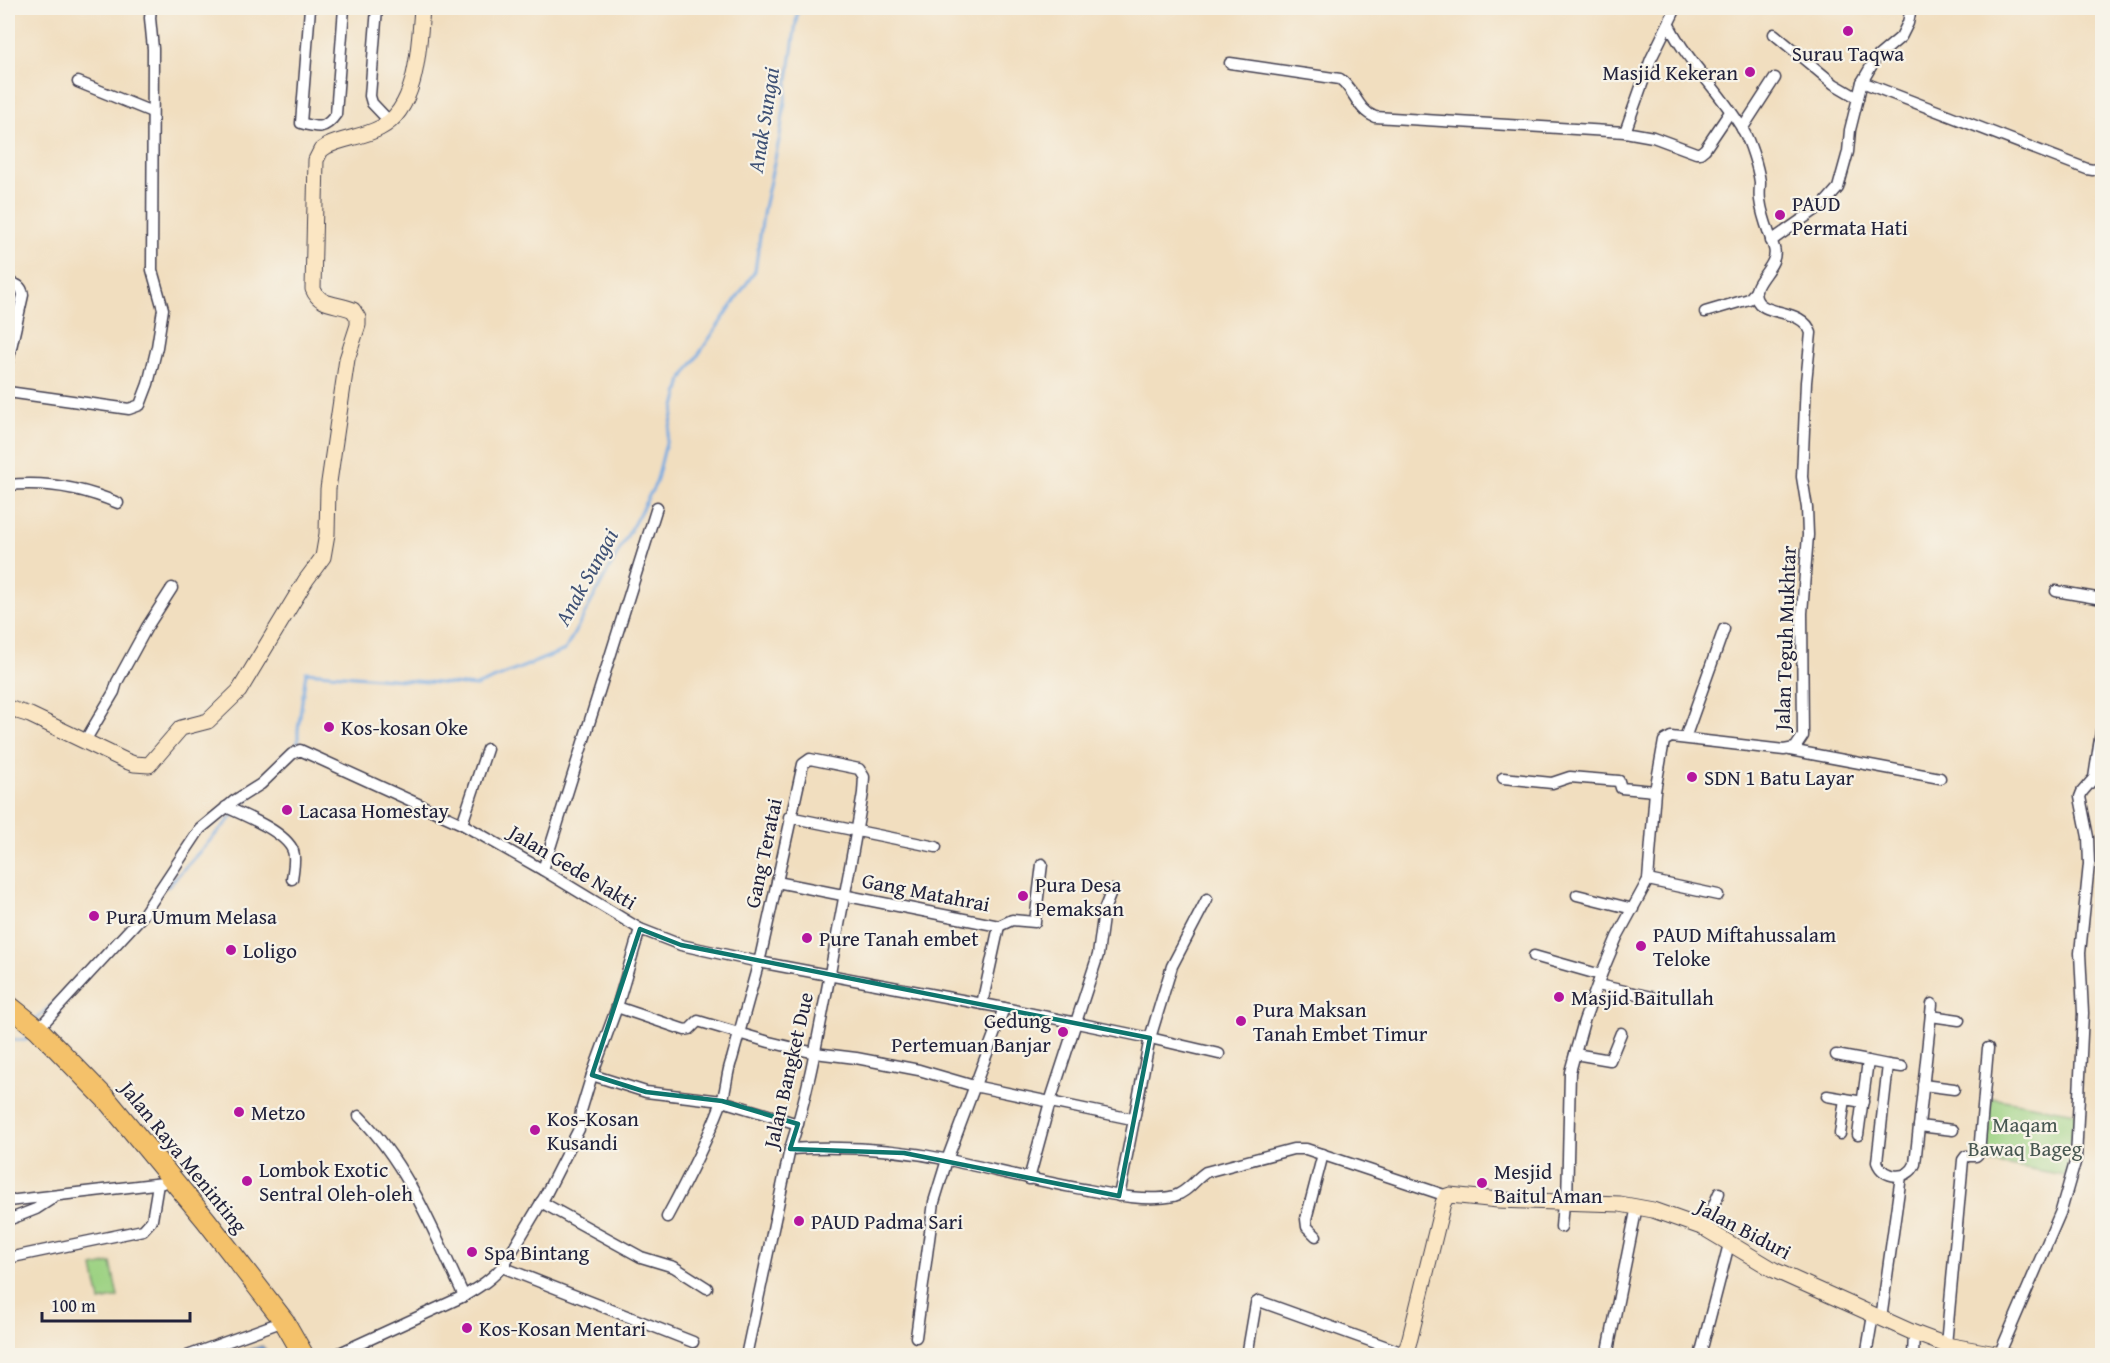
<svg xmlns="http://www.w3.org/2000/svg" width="2110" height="1363" font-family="'Gentium Book Plus',serif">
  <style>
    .green { fill: #9dd283; stroke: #607a5f; stroke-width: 1.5 }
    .water { fill: #74a9e1; stroke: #4b668e; stroke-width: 1.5 }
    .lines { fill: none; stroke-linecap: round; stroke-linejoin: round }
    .stream { stroke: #74a9e1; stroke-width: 3 }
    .street-casing { stroke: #413e4f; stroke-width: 13 }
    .secondary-casing { stroke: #413e4f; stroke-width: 17 }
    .highway-casing { stroke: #413e4f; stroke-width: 22 }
    .street { stroke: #fff; stroke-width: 10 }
    .secondary { stroke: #fbe6c3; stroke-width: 15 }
    .highway { stroke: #f4c16a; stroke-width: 20 }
    .marked { fill: none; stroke: #0f766e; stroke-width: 4.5; stroke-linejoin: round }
    .poi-dot { fill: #b5179e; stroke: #f7f3e8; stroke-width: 2 }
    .labels { text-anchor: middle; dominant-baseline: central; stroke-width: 4.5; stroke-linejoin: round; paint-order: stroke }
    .poi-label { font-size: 21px; fill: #22223b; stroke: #f7f3e8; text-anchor: start }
    .street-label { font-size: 21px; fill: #22223b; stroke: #f7f3e8 }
    .park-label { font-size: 21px; fill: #475751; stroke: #f7f3e8 }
    .water-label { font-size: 22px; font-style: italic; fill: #3f5175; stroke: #f7f3e8 }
  </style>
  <rect width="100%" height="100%" fill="#f7f3e8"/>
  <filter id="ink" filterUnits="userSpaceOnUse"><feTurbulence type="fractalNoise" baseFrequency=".0167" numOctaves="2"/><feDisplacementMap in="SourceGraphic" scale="12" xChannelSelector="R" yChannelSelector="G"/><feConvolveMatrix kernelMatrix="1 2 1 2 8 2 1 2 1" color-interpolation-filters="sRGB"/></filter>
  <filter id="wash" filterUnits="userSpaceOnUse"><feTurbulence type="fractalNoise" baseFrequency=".008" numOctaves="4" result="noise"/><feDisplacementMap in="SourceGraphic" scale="24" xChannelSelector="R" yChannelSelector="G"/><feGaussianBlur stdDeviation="1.35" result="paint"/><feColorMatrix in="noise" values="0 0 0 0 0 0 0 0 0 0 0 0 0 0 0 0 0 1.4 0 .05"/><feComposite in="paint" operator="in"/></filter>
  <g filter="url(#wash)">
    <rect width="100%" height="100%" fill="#f1debf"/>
    <g class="green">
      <path d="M1992,1098L2076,1113L2065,1176L1980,1161Z"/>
      <path d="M111,1263L118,1297L100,1301L93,1267Z"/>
    </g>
    <path class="water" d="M262,1346L270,1355H233Z"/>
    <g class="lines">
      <g class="stream">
        <path d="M298,747V730L306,672L476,686L565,650L656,483L682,379L755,271L764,208L780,136L798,8"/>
        <path d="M167,887L252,795"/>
        <path d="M36,1019L58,1000"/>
        <path d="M8,1040H26L30,1030"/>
      </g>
    </g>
  </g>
  <g filter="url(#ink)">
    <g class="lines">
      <g class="street-casing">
        <g id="street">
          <path d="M310,8L301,123C318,128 325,130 336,114L344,8"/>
          <path d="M377,8L370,96L372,103L390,122"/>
          <path d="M1774,34L1834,84L1858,98"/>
          <path d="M1230,63L1340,79C1355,90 1357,110 1375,117L1625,132L1653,137L1696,153H1700L1705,149L1730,112"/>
          <path d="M78,82L152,112"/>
          <path d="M1862,82L2087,169L2093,170L2102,168"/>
          <path d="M1742,129L1775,78"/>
          <path d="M1625,132L1651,59L1676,8"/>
          <path d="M1771,241L1824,204L1838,188L1848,152L1850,130L1862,82L1876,58L1901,37L1908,23L1911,8"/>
          <path d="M8,282C15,284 22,285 23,295L8,361"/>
          <path d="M1705,312L1749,299L1756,291"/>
          <path d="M8,392L129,409L140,405L148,384L157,347L163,309L152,270L153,49L150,18L151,8"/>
          <path d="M8,485C46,481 83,488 118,503"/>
          <path d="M2056,591L2102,599"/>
          <path d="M1685,738L1724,629"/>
          <path d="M85,741L114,692L117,682L147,627L172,588"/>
          <path d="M1790,750L1940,778"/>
          <path d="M1503,778L1552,783L1570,777L1619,781L1621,788L1655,791"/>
          <path d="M226,807C244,815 286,832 293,851C296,859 293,870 292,879"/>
          <path d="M789,817L936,847"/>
          <path d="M462,824L487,749"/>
          <path d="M543,870L657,507"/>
          <path d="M1648,880L1718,895"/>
          <path d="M777,882L999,926"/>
          <path d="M1577,895L1633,909"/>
          <path d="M999,926L1012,920L1035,922L1042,864"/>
          <path d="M1534,956L1601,975"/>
          <path d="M1598,985L1660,999"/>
          <path d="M982,1004L999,926"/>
          <path d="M617,1007L685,1030L690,1029L698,1021L769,1042L815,1053L856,1058L919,1070L974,1086L1132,1119"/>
          <path d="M1931,1016L1959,1020"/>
          <path d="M38,1029L143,915L200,829L234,801L261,784L292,754L300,750L462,824L543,870L640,929L681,945L759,962L1004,1008L1150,1038L1219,1054"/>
          <path d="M1575,1054L1610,1060L1621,1033"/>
          <path d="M1836,1055L1868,1061"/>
          <path d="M1888,1065L1902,1067"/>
          <path d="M592,1075L646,1092L722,1101L798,1124"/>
          <path d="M1923,1085L1954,1089"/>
          <path d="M1827,1096L1863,1102"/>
          <path d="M359,1116C409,1166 434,1233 464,1296"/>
          <path d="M1919,1126L1953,1130"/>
          <path d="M1840,1134L1845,1099"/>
          <path d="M1858,1135L1868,1061L1888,1065L1877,1162C1883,1179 1908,1181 1915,1164L1932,1004"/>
          <path d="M790,1149C842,1146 898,1149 949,1160C995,1170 1041,1182 1088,1190C1113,1195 1149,1202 1174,1196C1188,1192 1194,1180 1206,1172L1293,1149H1306L1447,1196"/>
          <path d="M1029,1179L1050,1102L1098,955L1104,910L1112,890"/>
          <path d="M1119,1196L1150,1038L1172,966L1207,899"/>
          <path d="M8,1201L163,1183"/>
          <path d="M541,1202L641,1257L674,1267L707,1288"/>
          <path d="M1567,1203L1570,1072L1584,1021L1601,975L1617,937L1648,880L1655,791L1664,741L1671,737L1784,750L1795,748L1803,736L1802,613L1808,535L1807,508L1802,477L1806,382L1811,333C1803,307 1762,317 1756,298C1751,281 1780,266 1774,248C1769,232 1762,217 1760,200C1759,194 1760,188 1760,182C1758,167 1750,142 1743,130C1721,92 1688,63 1669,25"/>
          <path d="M667,1217C687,1180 706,1143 721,1104C727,1089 726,1074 732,1059L761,954L803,764L810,759L859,769L864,777L863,793C853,855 840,917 829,979C818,1036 808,1094 790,1149L746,1356"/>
          <path d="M8,1220L36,1209L53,1198"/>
          <path d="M1561,1227L1563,1203"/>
          <path d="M1704,1228L1719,1193"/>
          <path d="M1316,1236L1307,1227L1306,1219L1323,1154"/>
          <path d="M8,1258L143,1230L152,1220L158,1184"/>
          <path d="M502,1267L693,1342"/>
          <path d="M1881,1319L1901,1176"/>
          <path d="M916,1337L934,1202L947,1160L1004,1008"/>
          <path d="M1946,1345L1963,1160L1966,1156H1976L1979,1153L1988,1048"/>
          <path d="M1999,1355L2061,1211L2076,1159L2083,1013L2080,953L2089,864L2088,837L2080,797L2082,792L2094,778L2102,725"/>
          <path d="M187,1356L284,1321"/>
          <path d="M333,1356L464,1296C479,1287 494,1278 505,1263L545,1196L579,1129L581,1111L592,1075L617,1007L640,929"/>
          <path d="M1247,1356L1256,1303L1259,1301L1401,1352"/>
          <path d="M1607,1356L1637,1206"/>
          <path d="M1700,1356L1729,1244"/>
          <path d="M1866,1356L1873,1315"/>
          <path d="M1913,1356L1914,1333"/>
        </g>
      </g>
      <g class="secondary-casing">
        <g id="secondary">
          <path d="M8,708L30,715L126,761L134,764L149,765L181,728L208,721L239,691L306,580L323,557L327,534L328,489L347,359L358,325V318L353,310C338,303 320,307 313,289L316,160L321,150L327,146C344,138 363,137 380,128C418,109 419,45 422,8"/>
          <path d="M1400,1356L1407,1348L1410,1338L1443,1203L1447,1196L1450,1195L1498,1200L1620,1204L1653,1210L1704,1228L1774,1270L1914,1333L1946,1345L2007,1356"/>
        </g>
      </g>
      <g class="highway-casing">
        <path id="highway" d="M8,1005L38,1029L107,1100L206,1220L284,1321L304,1356"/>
      </g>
      <use href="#street" class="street"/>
      <use href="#secondary" class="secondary"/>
      <use href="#highway" class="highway"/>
    </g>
  </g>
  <path class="marked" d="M640,929L681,945L1150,1038L1119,1196L904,1153L790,1149L798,1124L722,1101L646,1092L592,1075Z"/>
  <g class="poi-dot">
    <circle cx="1848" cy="31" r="6"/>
    <circle cx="1750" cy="72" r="6"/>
    <circle cx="1780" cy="215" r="6"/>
    <circle cx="329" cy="727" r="6"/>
    <circle cx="1692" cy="777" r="6"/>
    <circle cx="287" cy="810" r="6"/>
    <circle cx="1023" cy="896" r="6"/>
    <circle cx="94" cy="916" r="6"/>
    <circle cx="807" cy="938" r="6"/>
    <circle cx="1641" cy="946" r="6"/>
    <circle cx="231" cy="950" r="6"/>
    <circle cx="1559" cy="997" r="6"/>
    <circle cx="1241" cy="1021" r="6"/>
    <circle cx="1063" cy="1032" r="6"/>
    <circle cx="239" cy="1112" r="6"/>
    <circle cx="535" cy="1130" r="6"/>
    <circle cx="247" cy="1181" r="6"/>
    <circle cx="1482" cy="1183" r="6"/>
    <circle cx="799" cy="1221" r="6"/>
    <circle cx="472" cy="1252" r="6"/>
    <circle cx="467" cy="1328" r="6"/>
  </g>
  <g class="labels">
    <g class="poi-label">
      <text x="1848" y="53" text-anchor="middle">Surau Taqwa</text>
      <text x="1738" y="72" text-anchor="end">Masjid Kekeran</text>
      <text x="1792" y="203">PAUD<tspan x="1792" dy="24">Permata Hati</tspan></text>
      <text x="341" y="727">Kos-kosan Oke</text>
      <text x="1704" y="777">SDN 1 Batu Layar</text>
      <text x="299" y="810">Lacasa Homestay</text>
      <text x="1035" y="884">Pura Desa<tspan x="1035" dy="24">Pemaksan</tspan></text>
      <text x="106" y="916">Pura Umum Melasa</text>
      <text x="1653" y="934">PAUD Miftahussalam<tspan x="1653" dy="24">Teloke</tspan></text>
      <text x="819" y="938">Pure Tanah embet</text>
      <text x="243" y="950">Loligo</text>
      <text x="1571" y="997">Masjid Baitullah</text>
      <text x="1253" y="1009">Pura Maksan<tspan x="1253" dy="24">Tanah Embet Timur</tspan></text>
      <text x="1051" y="1020" text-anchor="end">Gedung<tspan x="1051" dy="24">Pertemuan Banjar</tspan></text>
      <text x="251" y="1112">Metzo</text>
      <text x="547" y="1118">Kos-Kosan<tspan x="547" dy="24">Kusandi</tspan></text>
      <text x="259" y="1169">Lombok Exotic<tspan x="259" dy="24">Sentral Oleh-oleh</tspan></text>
      <text x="1494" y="1171">Mesjid<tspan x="1494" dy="24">Baitul Aman</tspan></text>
      <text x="811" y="1221">PAUD Padma Sari</text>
      <text x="484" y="1252">Spa Bintang</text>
      <text x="479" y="1328">Kos-Kosan Mentari</text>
    </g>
    <g class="street-label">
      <text transform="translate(1785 638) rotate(-88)">Jalan Teguh Mukhtar</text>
      <text transform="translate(763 853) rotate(-78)">Gang Teratai</text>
      <text transform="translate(573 867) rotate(31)">Jalan Gede Nakti</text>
      <text transform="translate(926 892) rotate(11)">Gang Matahrai</text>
      <text transform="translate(788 1070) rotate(-77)">Jalan Bangket Due</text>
      <text transform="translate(184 1157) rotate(51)">Jalan Raya Meninting</text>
      <text transform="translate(1744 1229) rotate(28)">Jalan Biduri</text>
    </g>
    <g class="park-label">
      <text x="2025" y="1124">Maqam<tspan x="2025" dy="24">Bawaq Bageg</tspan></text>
    </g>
    <g class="water-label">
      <text transform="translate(763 120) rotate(-81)">Anak Sungai</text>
      <text transform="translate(586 577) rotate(-61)">Anak Sungai</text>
    </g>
  </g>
  <rect width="2110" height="1363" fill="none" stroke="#f7f3e8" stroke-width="30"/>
  <path d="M42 1312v9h148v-9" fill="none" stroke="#22223b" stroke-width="3"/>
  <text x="51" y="1312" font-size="18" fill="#22223b" stroke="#f7f3e8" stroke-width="4.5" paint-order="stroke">100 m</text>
</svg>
